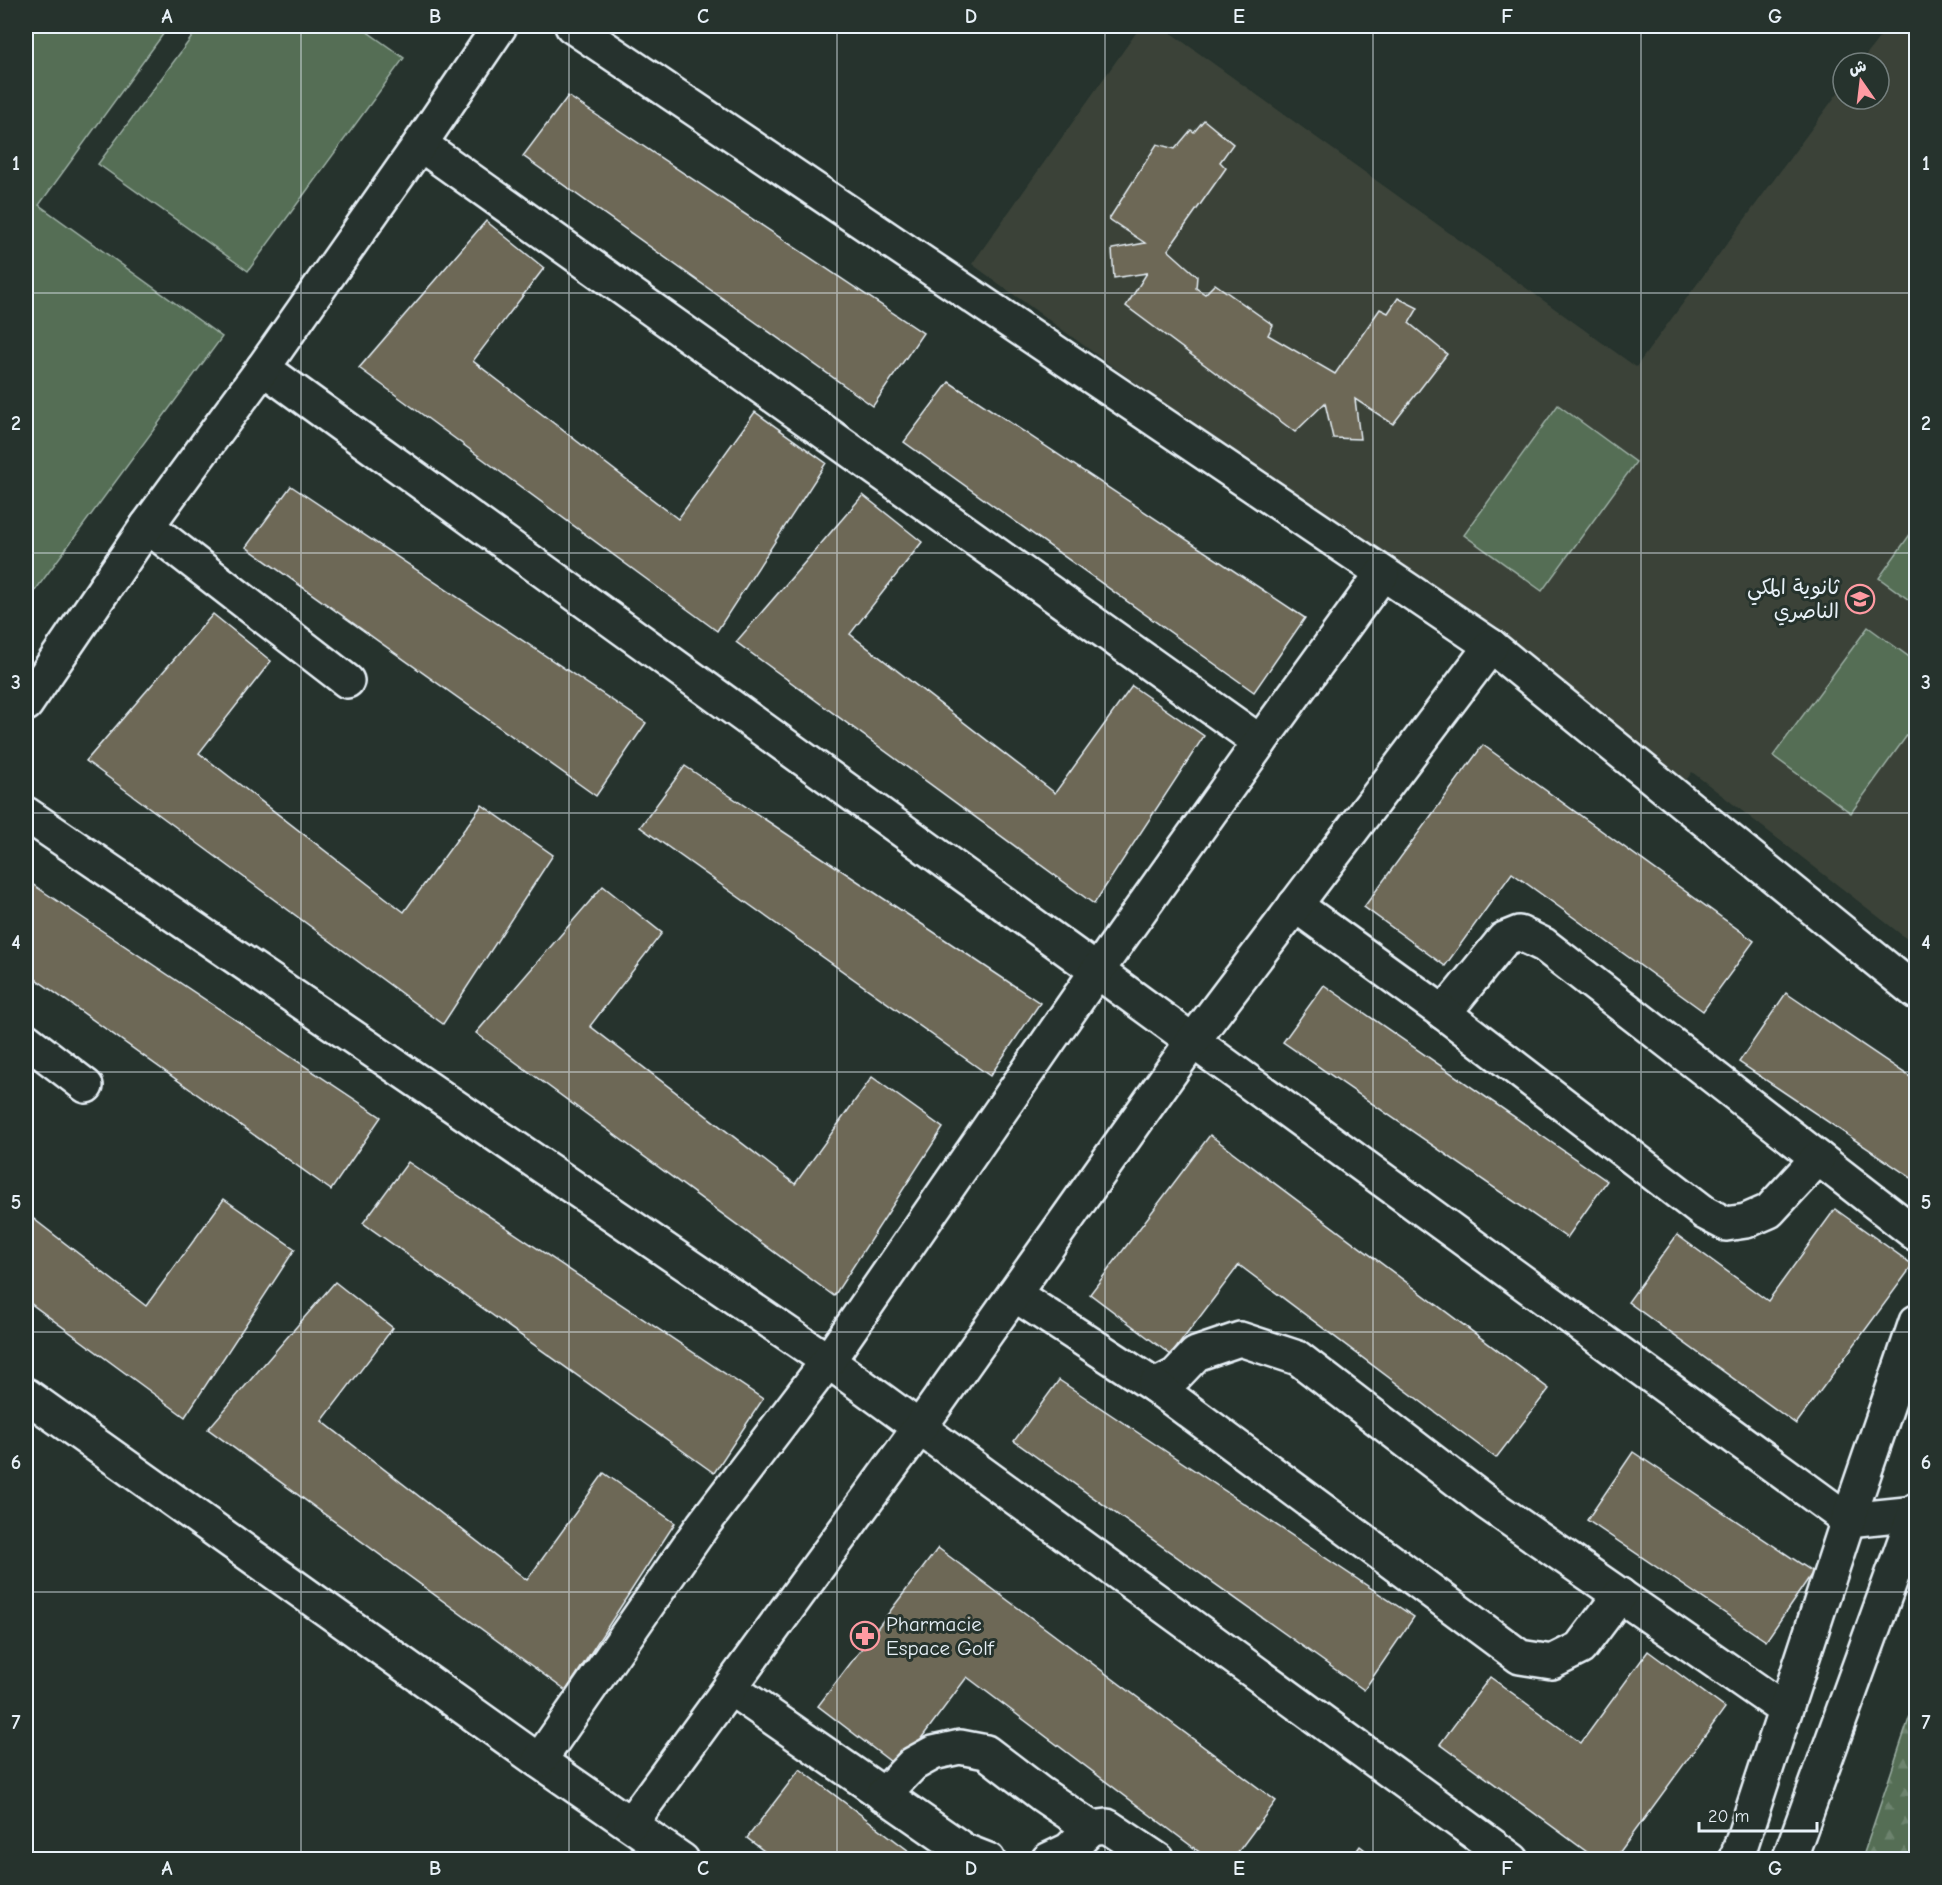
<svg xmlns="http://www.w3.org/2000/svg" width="1942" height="1885" font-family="'Comic Neue','Playpen Sans Arabic',sans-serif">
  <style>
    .built { fill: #3b4339 }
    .forest { fill: url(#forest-firs); stroke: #9eb0a6; stroke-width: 1.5 }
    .park { fill: #546e55; stroke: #9eb0a6; stroke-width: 1.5 }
    .building { fill: #6d6856; stroke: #e8f1f8; stroke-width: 1.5 }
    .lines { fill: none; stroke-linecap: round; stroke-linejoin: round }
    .minor-casing { stroke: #e8f1f8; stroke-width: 38 }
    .minor { stroke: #26332d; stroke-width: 33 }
    .grid { fill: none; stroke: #e8f1f8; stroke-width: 1.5; stroke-opacity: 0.55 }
    .labels { text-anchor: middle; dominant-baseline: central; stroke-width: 6; stroke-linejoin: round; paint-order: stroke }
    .poi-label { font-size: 21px; fill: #e8f1f8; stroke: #26332d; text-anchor: end }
    .neatline { fill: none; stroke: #e8f1f8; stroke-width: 2 }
    .grid-label { font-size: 20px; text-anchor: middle; font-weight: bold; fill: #e8f1f8 }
  </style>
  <defs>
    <pattern id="forest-firs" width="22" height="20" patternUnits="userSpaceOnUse" patternTransform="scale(1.5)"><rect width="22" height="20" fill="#546e55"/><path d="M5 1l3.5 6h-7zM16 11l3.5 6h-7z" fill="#6d836e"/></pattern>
  </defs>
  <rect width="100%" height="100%" fill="#26332d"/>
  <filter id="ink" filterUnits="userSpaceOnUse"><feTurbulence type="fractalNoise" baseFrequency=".0167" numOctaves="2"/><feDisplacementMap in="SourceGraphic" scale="12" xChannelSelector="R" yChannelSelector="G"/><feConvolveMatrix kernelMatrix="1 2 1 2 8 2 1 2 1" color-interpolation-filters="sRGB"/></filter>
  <g filter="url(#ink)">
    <path class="built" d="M1141,26H1161L1636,367L1843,86V99H1879V63H1860L1888,26H1916V946L1692,772L1684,783L972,264Z"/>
    <path class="forest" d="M1916,1698V1859H1862Z"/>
    <g class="park">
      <path d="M26,26H169L39,205L222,337L26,603Z"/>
      <path d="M200,26H359L404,58L248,271L98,164Z"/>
      <path d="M1558,405L1636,462L1542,591L1464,535Z"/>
      <path d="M1916,526V605L1879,578Z"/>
      <path d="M1868,627L1916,662V723L1851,813L1773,756Z"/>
    </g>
    <g class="building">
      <path d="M568,96L923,333L873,406L523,156Z"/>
      <path d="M1204,120L1233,144L1220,162L1226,168L1168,250L1197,276L1196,288L1205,294L1215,284L1273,325L1268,335L1335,374L1380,309L1388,313L1398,298L1418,308L1409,323L1447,354L1393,424L1355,399L1360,439L1333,438L1325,403L1295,432L1126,306L1147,273L1114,278L1112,249L1145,243L1109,219L1157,144L1175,149L1191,130L1194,132Z"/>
      <path d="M486,221L544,268L473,361L678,519L755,412L826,463L717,631L359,368Z"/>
      <path d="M949,382L1305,618L1254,692L904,442Z"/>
      <path d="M291,486L646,723L596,796L246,547Z"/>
      <path d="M863,495L922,542L850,634L1055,793L1132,686L1204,736L1094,904L736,642Z"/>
      <path d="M213,614L271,661L199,753L404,912L482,805L553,855L443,1024L86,761Z"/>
      <path d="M1483,745L1754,941L1703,1011L1512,873L1445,966L1364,907Z"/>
      <path d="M685,766L1040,1003L990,1076L640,827Z"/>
      <path d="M26,880L381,1117L331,1190L26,972Z"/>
      <path d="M603,886L662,933L590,1026L795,1184L872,1077L943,1128L834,1296L476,1033Z"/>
      <path d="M1324,985L1607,1181L1567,1238L1283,1042Z"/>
      <path d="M1786,993L1916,1081V1181L1739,1062Z"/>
      <path d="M1210,1135L1549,1389L1496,1458L1239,1265L1171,1355L1090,1294Z"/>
      <path d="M408,1162L763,1399L714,1473L363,1223Z"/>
      <path d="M224,1199L295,1249L185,1417L26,1300V1213L146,1306Z"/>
      <path d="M1835,1209L1913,1265L1796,1424L1628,1302L1677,1235L1768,1301Z"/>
      <path d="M335,1282L393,1328L322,1421L527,1580L604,1473L675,1523L566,1691L208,1429Z"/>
      <path d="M1059,1380L1414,1617L1364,1690L1014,1441Z"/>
      <path d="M1633,1452L1813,1572L1766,1641L1587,1520Z"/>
      <path d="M938,1548L1276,1801L1232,1860H1210L967,1677L899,1768L818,1706Z"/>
      <path d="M1648,1651L1725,1708L1614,1860H1598L1440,1744L1490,1677L1581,1743Z"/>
      <path d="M800,1769L921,1860H776L747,1838Z"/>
      <path d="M1360,1846L1378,1860H1350Z"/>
    </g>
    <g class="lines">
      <g class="minor-casing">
        <g id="minor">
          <path d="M572,26L1491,646L1916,992"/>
          <path d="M420,144L1260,742"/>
          <path d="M263,368L1097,971L1848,1520L1916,1513"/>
          <path d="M147,526L347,681"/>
          <path d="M26,704L147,526L263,368L420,144L500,26"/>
          <path d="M26,814L828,1361L1512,1860"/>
          <path d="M1295,905L1444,1013L1504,939L1519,933L1544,945L1916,1234"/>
          <path d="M1444,1013L1705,1213L1726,1224L1746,1221L1769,1211L1818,1158"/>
          <path d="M26,1040L86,1086"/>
          <path d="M1014,1294L1155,1386L1176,1375L1196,1354L1240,1339L1298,1358L1487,1503L1785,1710"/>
          <path d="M1155,1386L1520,1657L1552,1662L1580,1648L1620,1595"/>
          <path d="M26,1395L539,1761L682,1860"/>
          <path d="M730,1688L965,1851L988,1860"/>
          <path d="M539,1761L703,1525L828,1361L1097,971L1260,742L1382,574"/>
          <path d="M883,1795L913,1764L933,1753L960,1747L986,1752L1041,1794L1091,1828L1107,1826L1158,1860"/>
          <path d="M631,1823L920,1427L1192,1042L1491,646"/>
          <path d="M1048,1860L1069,1850L1091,1828"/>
          <path d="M1736,1860L1848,1520L1916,1322"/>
          <path d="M1789,1860L1916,1510"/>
        </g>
      </g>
      <use href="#minor" class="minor"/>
    </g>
  </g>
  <path class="grid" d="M301,26V1860M569,26V1860M837,26V1860M1105,26V1860M1373,26V1860M1641,26V1860M26,293H1916M26,553H1916M26,813H1916M26,1072H1916M26,1332H1916M26,1592H1916"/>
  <defs>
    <g id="school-ring" transform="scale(1.5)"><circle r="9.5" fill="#26332d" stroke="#ff9aa2" stroke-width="1.5"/><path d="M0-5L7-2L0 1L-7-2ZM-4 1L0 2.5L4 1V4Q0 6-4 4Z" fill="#ff9aa2"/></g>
    <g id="pharmacy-ring" transform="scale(1.5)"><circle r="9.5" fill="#26332d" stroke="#ff9aa2" stroke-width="1.5"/><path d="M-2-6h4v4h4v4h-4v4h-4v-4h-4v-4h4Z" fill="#ff9aa2"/></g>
  </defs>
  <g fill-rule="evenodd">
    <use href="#school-ring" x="1860" y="599"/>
    <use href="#pharmacy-ring" x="865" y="1636"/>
  </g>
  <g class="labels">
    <g class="poi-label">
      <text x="1839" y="587">ثانوية المكي<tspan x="1839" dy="24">الناصري</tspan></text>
      <text x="886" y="1624" text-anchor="start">Pharmacie<tspan x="886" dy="24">Espace Golf</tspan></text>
    </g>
  </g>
  <rect width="1942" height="1885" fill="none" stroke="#26332d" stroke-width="66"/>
  <g transform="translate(1861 81) rotate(346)"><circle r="28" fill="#26332d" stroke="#747f7e" stroke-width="1.5"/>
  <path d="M0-4.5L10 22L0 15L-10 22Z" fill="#ff9aa2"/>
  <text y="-9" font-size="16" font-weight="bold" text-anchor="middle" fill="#e8f1f8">ش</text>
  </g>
  <path d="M1699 1822v9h118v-9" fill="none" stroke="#e8f1f8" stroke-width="3"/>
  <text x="1708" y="1822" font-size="18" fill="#e8f1f8" stroke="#26332d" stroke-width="4.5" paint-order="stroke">20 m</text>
  <rect x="33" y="33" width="1876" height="1819" class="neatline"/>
  <g class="grid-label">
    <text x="167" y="23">A</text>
    <text x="435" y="23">B</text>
    <text x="703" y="23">C</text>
    <text x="971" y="23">D</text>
    <text x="1239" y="23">E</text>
    <text x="1507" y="23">F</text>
    <text x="1775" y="23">G</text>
    <text x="16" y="170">1</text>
    <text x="1926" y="170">1</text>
    <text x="16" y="430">2</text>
    <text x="1926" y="430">2</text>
    <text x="16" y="689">3</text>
    <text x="1926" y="689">3</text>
    <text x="16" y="949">4</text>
    <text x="1926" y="949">4</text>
    <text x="16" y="1209">5</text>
    <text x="1926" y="1209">5</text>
    <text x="16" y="1469">6</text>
    <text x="1926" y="1469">6</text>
    <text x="16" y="1729">7</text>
    <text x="1926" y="1729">7</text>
    <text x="167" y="1875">A</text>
    <text x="435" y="1875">B</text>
    <text x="703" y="1875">C</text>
    <text x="971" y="1875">D</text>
    <text x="1239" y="1875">E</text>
    <text x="1507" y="1875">F</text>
    <text x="1775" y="1875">G</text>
  </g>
</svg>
